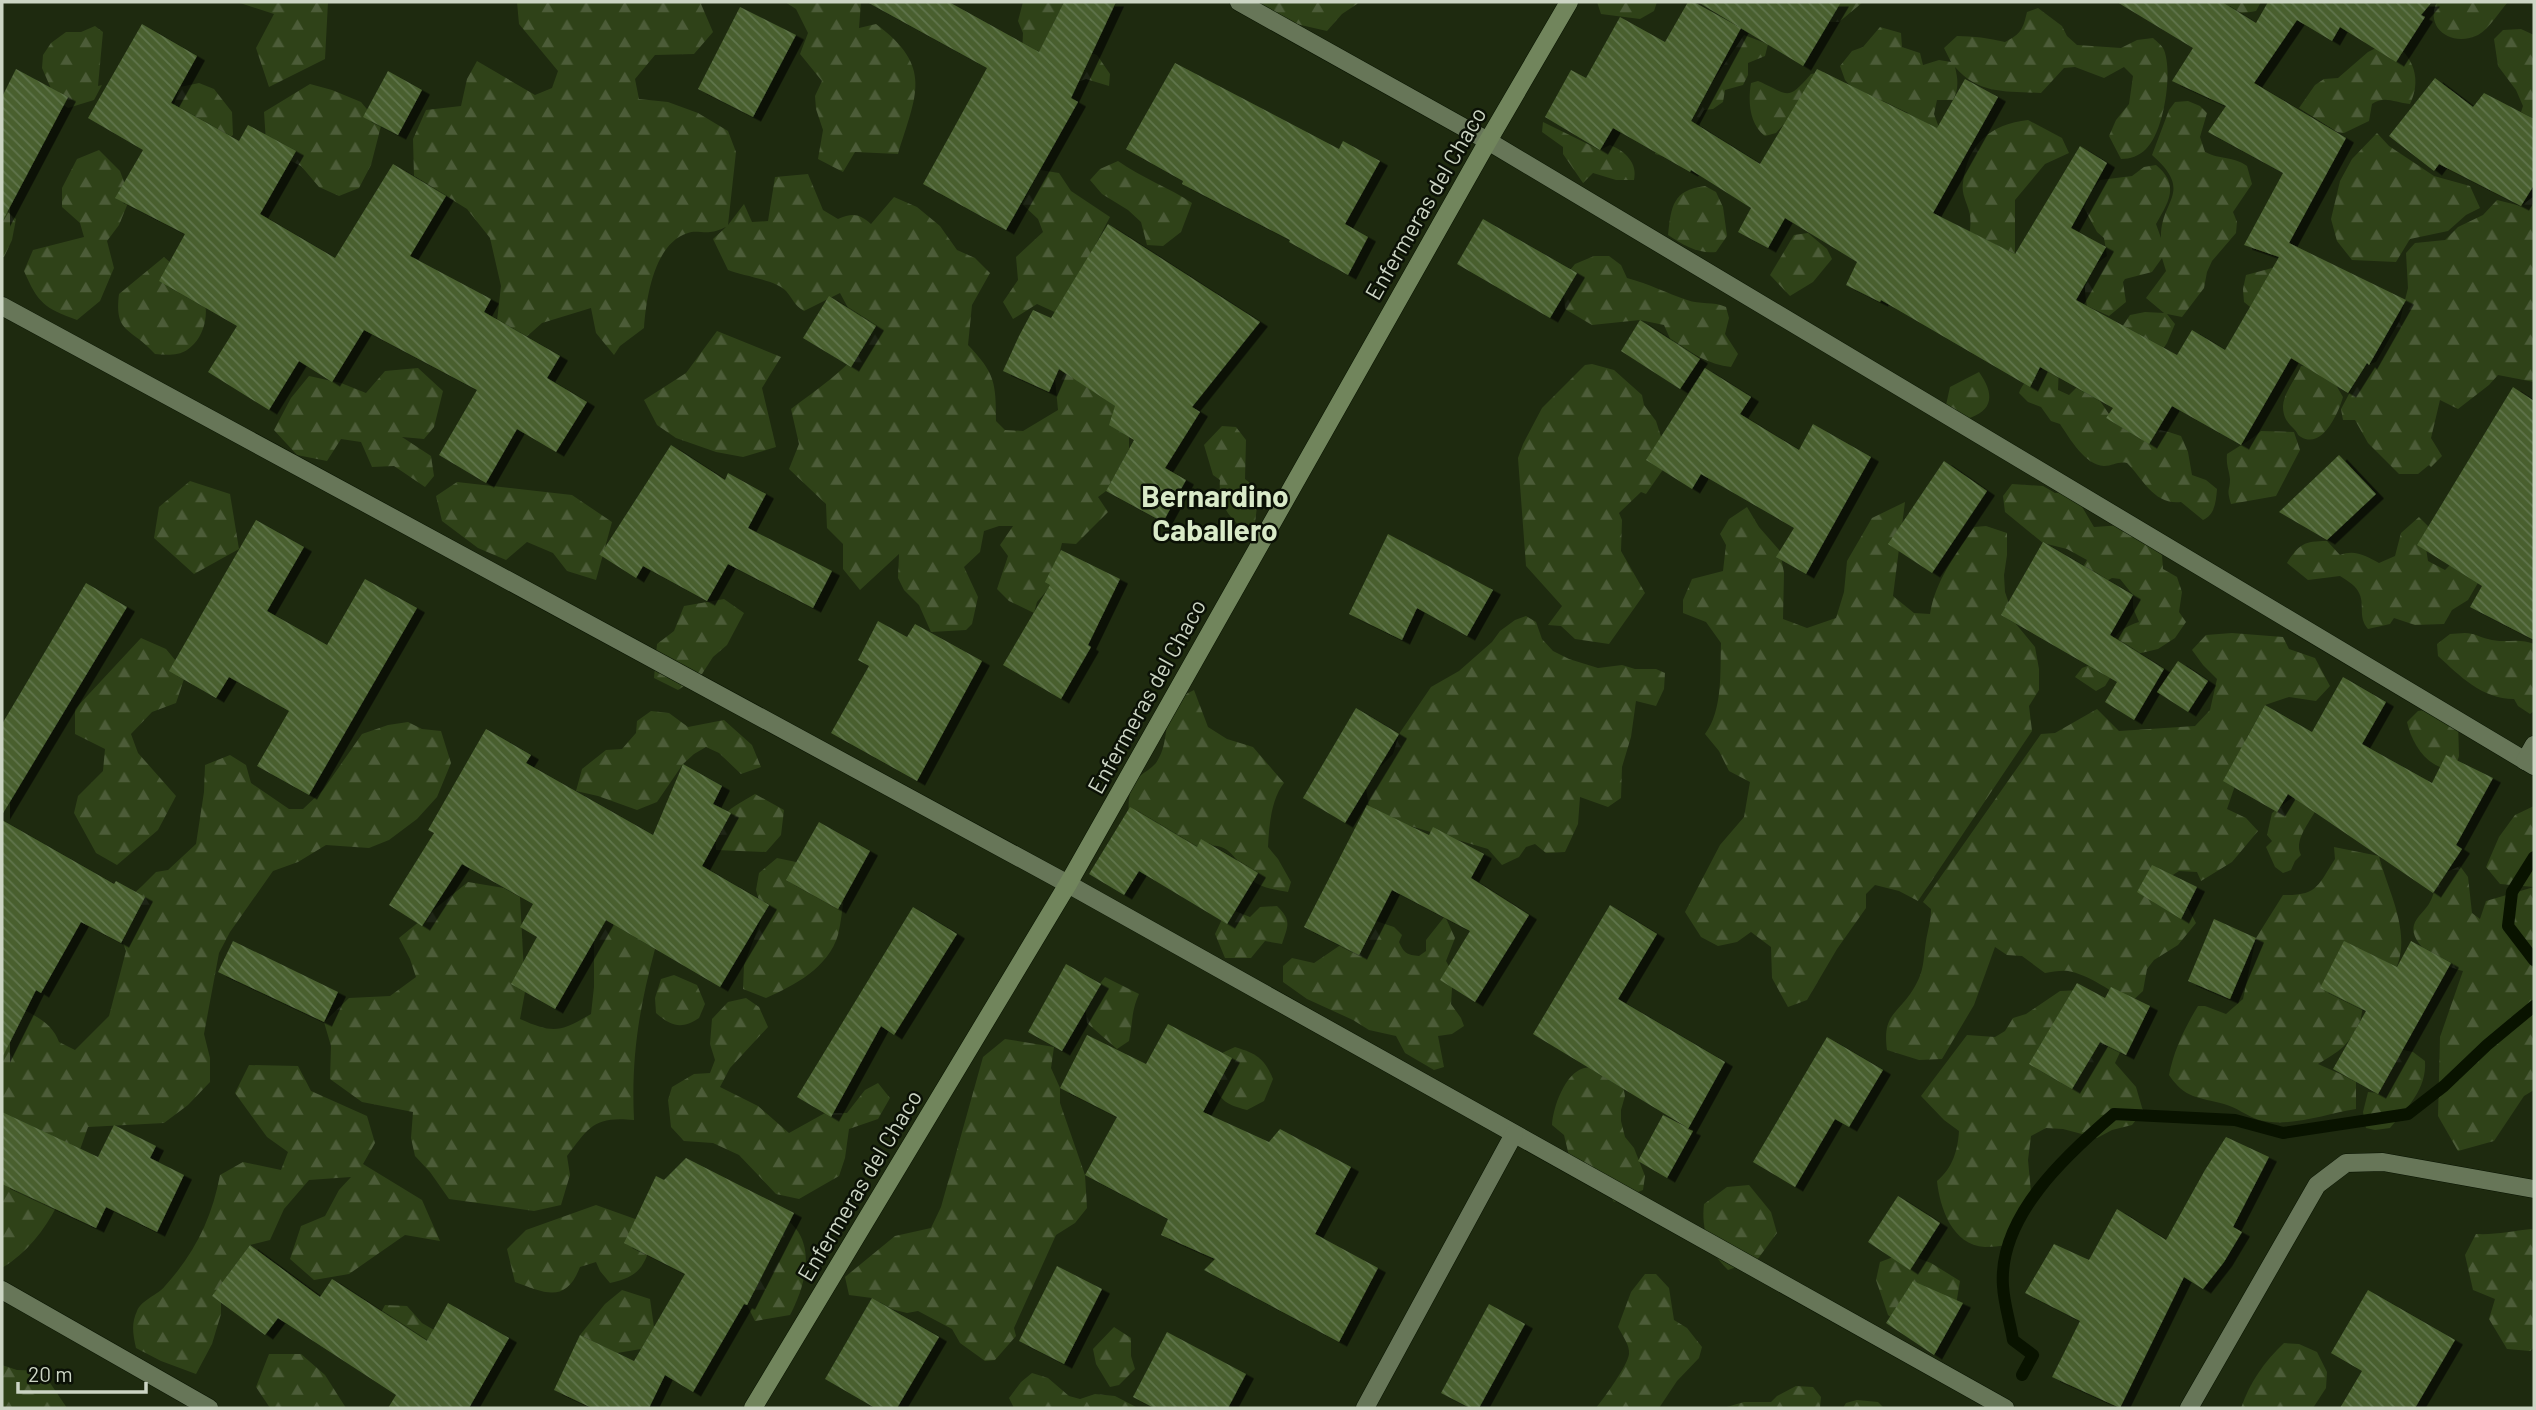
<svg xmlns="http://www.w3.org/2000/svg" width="2536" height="1410" font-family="Barlow,sans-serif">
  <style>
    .forest { fill: url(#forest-firs) }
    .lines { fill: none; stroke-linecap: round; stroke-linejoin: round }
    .stream { stroke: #091300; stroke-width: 12 }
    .building { fill: url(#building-back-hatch); filter: url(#shadow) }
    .street-casing { stroke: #081300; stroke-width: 19 }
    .secondary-casing { stroke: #081300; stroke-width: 19 }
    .street { stroke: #677658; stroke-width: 18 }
    .secondary { stroke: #71855c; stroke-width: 18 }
    .labels { text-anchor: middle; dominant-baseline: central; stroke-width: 5; stroke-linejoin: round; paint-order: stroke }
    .street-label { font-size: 23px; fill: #ccd5c4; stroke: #0b1106 }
    .district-label { font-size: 30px; font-weight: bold; fill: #d9eac8; stroke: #0b1106 }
  </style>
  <defs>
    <pattern id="forest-firs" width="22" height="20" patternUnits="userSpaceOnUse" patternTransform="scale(1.75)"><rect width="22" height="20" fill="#2f4218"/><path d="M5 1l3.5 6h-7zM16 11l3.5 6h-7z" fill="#4c5c38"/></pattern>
    <pattern id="building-back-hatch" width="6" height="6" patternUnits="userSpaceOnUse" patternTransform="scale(1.75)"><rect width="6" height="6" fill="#485f2f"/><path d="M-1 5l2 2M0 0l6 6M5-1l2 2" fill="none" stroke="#61754c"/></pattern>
    <filter id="shadow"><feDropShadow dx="8" dy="4.5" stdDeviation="0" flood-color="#0009"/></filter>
  </defs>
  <rect width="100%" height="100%" fill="#1e2a0f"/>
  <g class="forest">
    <path d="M237,2H328L325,59L269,87L256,48L274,14Z"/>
    <path d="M517,2H702L701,4L713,32L694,54L655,55L635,79L639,99L668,102L698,113L728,131L736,152L728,225L744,204L752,222L768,221L775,177L808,174L823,210L838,219C852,213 859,213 871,224L894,197L917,207L940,226L957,250L975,258L990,273L972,305L968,345C995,373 996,383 996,421L1005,430L1023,431L1058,410L1055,379L1071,341L1115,406L1119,424L1129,437V449L1106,491L1098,497L1108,512L1076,544L1062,543L1051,586L1037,602L1034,613L1009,601L997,589L1008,556L1000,545L1013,526H999L984,531L980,552L964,567L978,597L972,624L966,630L931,632L919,605L904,590L898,578L899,554L860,590L843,569V544L827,528L826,504L789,469L799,444L791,409C817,389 849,369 866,341L840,293L804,311C793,304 794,300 786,291C776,280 743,276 728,270L713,239L726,227C721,229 715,232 710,232C703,233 694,230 688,233C654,243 646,299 644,328L620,346L614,355L596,333L591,308L542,323L505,356L496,330L501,286L490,238L467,209L414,176L413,139L426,110L461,106L467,79L477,61L535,95L552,88L558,71L519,24Z"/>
    <path d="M785,2H861L859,28L876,24C934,67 916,95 898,154L855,152L843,172L818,159L823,130L816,109L815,96L822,81L800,54L808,33L796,9Z"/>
    <path d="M1023,2H1064L1051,28L1078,48L1097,55L1110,74L1109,86L1086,79L1075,83L1022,54L1023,33L1018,21Z"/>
    <path d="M1252,2H1360L1342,14L1327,31L1266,17Z"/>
    <path d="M1597,2H1657L1654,11L1640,19L1601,14Z"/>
    <path d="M1819,2H1863L1839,22H1829L1836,11Z"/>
    <path d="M2213,2H2261L2256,11C2238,15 2228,12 2213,2Z"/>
    <path d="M2437,2H2508C2499,12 2489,29 2478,35C2451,48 2424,27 2437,2Z"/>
    <path d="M2038,8L2062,26L2067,36L2077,45L2121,48L2137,40L2153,38C2157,42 2162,45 2164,50C2173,72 2164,132 2146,149C2139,156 2130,159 2121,159L2109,136L2116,120L2129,104L2133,76L2124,67L2104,78L2075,67L2064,68L2041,93C2007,91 1979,95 1955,67C1958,79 1959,89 1953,100H1937L1934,114L1941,133L1906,137L1908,113L1883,101H1864L1845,80L1840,66L1852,51L1863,47L1880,27L1901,33L1902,47L1920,53L1923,65L1939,60L1951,62L1944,48L1957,36C1973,36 1989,38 2005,42C2021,34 2023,29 2027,12Z"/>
    <path d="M95,26L103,32L98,86L102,85L94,100L68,108L56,100L42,68L43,55L51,43L66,32H81Z"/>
    <path d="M2521,29L2534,35V119L2521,112L2523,106L2516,90L2498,66L2494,39L2503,30Z"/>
    <path d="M1744,35L1768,44L1765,56L1748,63V75L1743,85L1725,90L1723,102L1713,109L1704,110L1696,124L1692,149L1666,157L1655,154L1659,144L1668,61L1711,84Z"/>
    <path d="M2378,47L2403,51C2417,67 2419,85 2410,104C2395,103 2385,95 2372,104L2369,121L2344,133L2337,132L2299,108L2315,85L2324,79L2338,78L2368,52Z"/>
    <path d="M1824,72L1831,79L1803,134L1785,123L1776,133L1765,136C1749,124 1748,101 1751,83L1758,81C1789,94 1786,103 1811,74Z"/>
    <path d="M199,83L214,89L232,112L233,135L218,147L172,110L180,87Z"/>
    <path d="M310,84L332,90L361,102L381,126L371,165L359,188L339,196L319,187L301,166L279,155L266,142L264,112Z"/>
    <path d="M2188,101L2200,106L2207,113L2200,137L2205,152C2221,160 2233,156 2247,166L2252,184L2233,212L2237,222L2236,233L2212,261L2207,272L2204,288L2182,317L2167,314L2175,324L2167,343L2159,355L2122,327L2130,315L2145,312L2164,313L2146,298L2166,271L2162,258L2152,272L2125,279L2123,282L2126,302L2109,316L2087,306C2082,280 2086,271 2107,256L2104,238L2097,232L2084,208L2090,193L2100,180L2132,176L2144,167L2156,165C2180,185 2169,201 2156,224L2161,238C2160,199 2195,193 2152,155L2169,110L2175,102Z"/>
    <path d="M2028,120L2062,138L2069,153L2045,164L2015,200V254L1970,232C1970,227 1971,221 1970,215C1968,204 1961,195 1963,183C1967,144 1991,124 2028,120Z"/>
    <path d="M1543,122L1600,150L1610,145C1625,151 1638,163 1634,180H1616L1593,173L1583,183L1563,154V147L1542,132Z"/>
    <path d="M2377,133L2389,146L2434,176L2470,186L2480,208L2466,215L2448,231L2410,239L2396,262L2352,260L2337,241L2331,219L2340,181L2352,159Z"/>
    <path d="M99,150L120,171L130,198L119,225L107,241L114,268L100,301L77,320C44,308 38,303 24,271L33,250L84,237L80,223L62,207V188L77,159Z"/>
    <path d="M1118,161C1142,178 1168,187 1192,203L1181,232L1163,246L1147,245L1141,222L1128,210L1102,194L1090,180L1100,169Z"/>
    <path d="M1040,170L1059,173L1071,191L1110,217L1059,314L1037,304L1013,319L1003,302L1018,280L1016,257L1043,232L1038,219L1022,204Z"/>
    <path d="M1705,186L1716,192L1723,207L1727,236L1716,252C1698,254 1683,245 1668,235C1671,206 1673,190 1705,186Z"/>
    <path d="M2534,196V382L2498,375L2489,385L2458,409L2440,400L2431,438L2442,456L2431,467L2429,465L2418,474H2399L2368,443L2355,420H2343L2341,409L2364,366L2376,362L2400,320L2408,288L2406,253L2415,243L2445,240L2458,227L2483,215L2497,200L2521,206Z"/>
    <path d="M2,207L16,219L12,240L4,257H2Z"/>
    <path d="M1808,233L1827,249L1832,259L1813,282L1790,296L1770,275L1794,235Z"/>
    <path d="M1594,256H1609L1621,265L1627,278C1650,284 1666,293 1687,300C1700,305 1713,301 1726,307L1729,318L1725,334L1738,354L1731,367C1710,365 1689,352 1671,341L1664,325L1640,320L1592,325L1565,309L1563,279L1575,264Z"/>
    <path d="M164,257C174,266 190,275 198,286C212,305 207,337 187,350C178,356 165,355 155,354C131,327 114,334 119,294Z"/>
    <path d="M2276,267L2255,311L2244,302L2243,289L2246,275Z"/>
    <path d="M717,331L781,357L762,388L776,447L743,457L716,452L676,438L657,425L644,400L686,373Z"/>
    <path d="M1592,364L1614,370L1642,395L1644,405L1656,421L1669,461L1646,494L1641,492L1619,513L1622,520L1621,551L1645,593L1609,644L1575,639L1561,626L1548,625L1562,606L1526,566L1518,458L1523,444L1542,408L1585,365Z"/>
    <path d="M2059,364L2058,390L2069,395L2076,388L2094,392L2113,420C2136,426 2159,428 2181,436L2188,452L2192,475L2206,480L2217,489C2216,501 2215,515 2203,520L2181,502C2154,505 2144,480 2127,463C2118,461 2113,466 2104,466C2085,465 2070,439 2060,424L2051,421L2041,407L2028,402L2019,393C2026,375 2042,368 2059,364Z"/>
    <path d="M2301,366L2316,367L2336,385L2343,397C2339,411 2323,450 2301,437C2296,434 2299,434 2294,429C2287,422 2283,417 2283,406C2284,392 2296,379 2301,366Z"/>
    <path d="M418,368L443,391L434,427L424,439L402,437L431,456L434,476L425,487L394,466L372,467L361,442L341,439L327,461L297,455L274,430L291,398L309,376L341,383L366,393L385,371Z"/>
    <path d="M1979,372C1994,393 1995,411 1966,419C1960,420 1950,416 1944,414L1950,387Z"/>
    <path d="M1222,426L1236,427L1246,440L1245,479L1259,490L1255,523L1243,529C1227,515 1218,503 1220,480L1213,475L1204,445Z"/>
    <path d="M2261,431L2294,432L2300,450L2276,496L2231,504C2226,487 2230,492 2230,479C2229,469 2226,466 2227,454C2239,446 2250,441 2261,431Z"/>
    <path d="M190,481L230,494L239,549L194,574L154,538L159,507Z"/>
    <path d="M457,482L572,495L612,522L596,580L567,571L553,553L527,542L506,560L478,548L442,521L436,496Z"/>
    <path d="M2012,484L2043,486L2055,493L2066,492L2081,505L2094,527L2123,525L2162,555L2163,569L2177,577L2182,592L2179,612L2186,622L2175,638L2158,649L2141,653L2122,672L2115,670L2105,686L2096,691L2075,677L2082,668L2106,659C2113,637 2117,629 2139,622L2133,608V595L2120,579L2112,578L2101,584L2079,574L2087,560L2067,549L2043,543L2005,512L2003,496Z"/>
    <path d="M1905,502L1893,596L1914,613L1930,614C1935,581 1956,554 1974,527L1986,526L2007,533V555L2004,575L2005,592L2016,624L2035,647L2039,669V690L2029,706L2032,731L1918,901L1899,891L1875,885L1866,894V908L1837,949L1807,1000L1788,1007L1772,978L1771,947L1751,932L1737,942L1718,946L1701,937L1685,912L1720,845L1744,817L1750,782L1729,771L1719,751L1705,734C1723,710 1720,672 1721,643L1706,622L1683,613V600L1692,579L1723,571L1726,545L1720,534L1729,519L1747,507L1759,527L1780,551L1784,573L1783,619L1807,628L1836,618L1844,592L1847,561L1872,518Z"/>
    <path d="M2419,517L2428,526L2426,548L2428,561L2445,570L2478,537L2508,531L2468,600L2452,610L2444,624L2415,625L2394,618L2390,624L2368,629C2357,616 2366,604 2358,591C2354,584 2346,580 2340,576L2308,580L2287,563C2299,544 2304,541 2327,541L2340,555C2355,549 2366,556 2379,563L2395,556L2401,533Z"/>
    <path d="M724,599L744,613L727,645L713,657L702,674L678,690L654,678L657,644L674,631L684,606Z"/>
    <path d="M1526,616L1536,622L1542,639L1553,651L1569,659L1598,668L1622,665L1635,669H1656L1665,673L1664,689L1656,706L1636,701L1631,737L1622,767L1621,798L1608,807L1580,797L1578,824L1565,852L1546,853L1535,844L1526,847L1519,857L1502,865L1488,849L1370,814L1364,775L1378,769L1393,754L1399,734L1431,687L1459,671L1492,642L1500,631L1515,620Z"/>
    <path d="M2232,633L2283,637L2289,649L2315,658L2330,686L2316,701L2289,697L2265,705L2246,739L2238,777L2227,809L2246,818L2258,831L2232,862L2201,881L2197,872L2179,871L2162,882L2174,908H2188L2196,923L2178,945L2154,960L2147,969L2143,991L2129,1004C2114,992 2087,974 2068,971C2061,970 2052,972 2045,973L2022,956L2007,955L1995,947L1974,1005L1942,1059L1919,1060L1887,1050C1882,1013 1898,1015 1914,988C1925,970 1923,959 1926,941C1928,929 1931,921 1931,909L1923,902L2041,734L2055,733L2097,709L2119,731L2195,726L2210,710L2217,679L2203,665L2192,650L2206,635Z"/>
    <path d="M2465,633C2474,633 2479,637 2488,639C2504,644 2519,637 2534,644V711L2530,714L2518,706L2514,699C2482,699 2460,676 2438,656L2437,644L2450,634Z"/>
    <path d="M141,638L166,649L186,673L176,703L152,712L131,734L138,753L176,796L158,830L117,865L96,853L74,813L78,796L103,771L105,749L75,734V709Z"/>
    <path d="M1194,690L1208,727L1227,739L1253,747L1284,783C1271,799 1269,827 1268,847L1278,859L1291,882L1288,892C1278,890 1260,888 1252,880C1233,859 1231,838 1196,848L1129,817C1128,803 1128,788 1139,777C1144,772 1151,769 1156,763C1174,738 1156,707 1194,690Z"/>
    <path d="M2438,708L2458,721L2459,756L2455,769C2429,771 2412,745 2407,722L2418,711Z"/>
    <path d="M651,711L669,713L688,727L724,720L752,745L761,767L741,774L719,753L706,747L694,754L683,764L657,802L637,810L598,796L576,791L582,769L606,750L622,749L636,733L637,721Z"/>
    <path d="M408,722L422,729L441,731L451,763L437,797L417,819L389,840L369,848L326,845L298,862L273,871L230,932L219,953L204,1034L210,1058V1082L188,1105L164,1123L88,1127C69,1180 53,1237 2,1268V1004L5,1001C25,1011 51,1019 59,1042L75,1050L109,1016L126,951L115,922L127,900L142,886L156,872L168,870L196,844L204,792L205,765L230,755L246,765L251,783L289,809H303L323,790L362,734L388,725Z"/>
    <path d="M2534,791V1090L2524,1096L2494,1141L2458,1151L2438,1116L2440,1037L2463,971C2446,968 2408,945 2414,925C2416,917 2426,910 2430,902C2434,895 2436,884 2438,876L2460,866L2468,877L2472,913L2480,919L2486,901L2534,887L2500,884L2486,867L2499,837L2515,815L2534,806Z"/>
    <path d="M755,794L784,810L781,835L766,852L716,850C713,815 727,811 755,794Z"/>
    <path d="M2293,797L2318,806C2311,821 2293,840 2301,855L2295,861L2291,870L2283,873L2275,867L2266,847L2272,841L2267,835L2272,813Z"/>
    <path d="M2334,847L2379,856C2387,889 2411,930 2397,966C2391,982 2371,993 2363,1008C2361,1013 2362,1019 2359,1023C2348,1047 2339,1051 2318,1064L2356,1081V1109C2325,1114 2289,1128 2259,1120C2247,1116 2236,1107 2224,1104C2199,1097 2185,1099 2169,1075C2174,1050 2185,1027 2198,1006H2205L2226,1014L2243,999L2256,938L2283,895C2318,896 2318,885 2335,859Z"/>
    <path d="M777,858L796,862L809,880L844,897C842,910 841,923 838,935C828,968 795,985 766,998L743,989L744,965L763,915L756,890L759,873Z"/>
    <path d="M468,882L504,888L520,897L525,992L520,1019C554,1034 560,1032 591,1014L594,987V941L605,922L630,906L655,949C639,1009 631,1057 634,1120C594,1116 589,1127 567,1156L570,1175L561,1205L534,1211L449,1199L430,1172L415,1156L411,1138L413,1112L362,1102L330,1079L331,1046L324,1022L349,998L390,996L416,977L410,959L399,938Z"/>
    <path d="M1277,906C1292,921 1288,925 1282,944L1265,941L1251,958H1225L1215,934L1225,913L1235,911L1250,917L1260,907Z"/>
    <path d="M1445,916L1455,938L1446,961L1453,973L1451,1004L1461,1018L1464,1026L1452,1034L1438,1036L1444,1067L1434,1070L1405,1053L1396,1036L1369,1030L1353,1020L1307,999L1283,982V966L1292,958L1314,963L1376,921L1394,927L1402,935L1399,942C1404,953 1407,955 1419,956L1426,951V940Z"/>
    <path d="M674,975L697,985L705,1004L699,1018C681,1030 671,1026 656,1013L655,998L661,979Z"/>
    <path d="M1105,977L1139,994C1131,1012 1133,1022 1129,1041L1117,1049L1087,1023L1085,1003Z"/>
    <path d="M2081,990L2123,1046L2115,1063L2136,1087L2143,1111L2132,1125L2112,1130L2097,1138L2063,1129L2046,1128L2031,1136L2028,1160L2031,1192L2007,1245C2000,1246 1992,1247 1985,1247C1952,1245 1940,1208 1937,1181C1953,1168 1958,1149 1959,1131L1944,1120L1921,1096L1967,1035L1995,1037L2005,1031L2013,1018L2026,1014L2060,991Z"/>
    <path d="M746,998L759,1007L768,1027L730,1068L720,1087L758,1106L789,1133L825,1113H847L865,1090L878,1083L890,1098L878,1119L849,1129L845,1158L839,1176L799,1199L776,1194L739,1155L713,1143L684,1141L671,1127L668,1100L672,1087L694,1074L710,1073L715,1060L710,1044L712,1019L728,1002Z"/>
    <path d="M1005,1039L1054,1047L1051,1068L1060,1088V1103L1085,1175L1087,1208L1075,1223L1056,1235L1014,1328L1016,1336L995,1360L985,1361L960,1343L952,1329L918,1311L907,1313L891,1309L872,1298L849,1295L845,1277L895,1236L931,1228L941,1207L983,1057Z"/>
    <path d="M1235,1047C1257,1054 1264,1058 1273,1079L1264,1101L1247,1110C1224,1104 1221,1101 1211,1079L1222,1053Z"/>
    <path d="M2398,1049L2413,1052L2425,1061C2427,1089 2407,1108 2390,1128L2375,1130L2366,1128L2363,1112L2368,1092L2378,1093Z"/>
    <path d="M249,1065L298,1066L311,1091L367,1116L375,1143L363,1164L422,1200L440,1241L405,1235L349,1274L314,1280L290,1259L301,1226L325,1216L339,1190L351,1177L309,1180L284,1209L270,1240L250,1245L221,1284V1314L212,1344L196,1374L161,1361L136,1348C133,1334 131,1324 137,1311C141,1300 158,1295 165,1286C195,1253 212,1218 220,1175L243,1162L281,1170L288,1152L267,1137L235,1093Z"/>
    <path d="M1619,1066L1625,1096L1621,1110V1121L1625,1137L1634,1148L1645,1176L1643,1190L1614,1202L1608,1193L1570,1160L1564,1135L1552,1125C1553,1107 1565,1073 1584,1068C1595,1066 1608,1067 1619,1066Z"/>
    <path d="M1749,1185L1771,1212L1777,1233L1757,1260L1728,1270C1709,1252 1701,1230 1704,1204L1727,1187Z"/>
    <path d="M596,1205L638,1220L653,1240C643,1267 641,1276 610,1283L600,1271L596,1262L580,1267C566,1304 545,1293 515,1282L507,1249L526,1230Z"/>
    <path d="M784,1218C818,1240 806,1285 790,1315L755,1321L747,1305L744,1257Z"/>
    <path d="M2531,1229L2534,1230V1348L2530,1351L2507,1349L2489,1319L2495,1299L2473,1290L2465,1255L2476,1234C2496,1235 2512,1231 2531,1229Z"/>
    <path d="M1904,1253L1931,1263L1960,1281L1955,1311L1920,1340L1888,1315L1876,1280L1880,1262Z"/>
    <path d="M1645,1274H1656L1669,1288L1674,1320L1687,1328L1702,1347L1699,1358L1677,1381L1659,1408H1596C1604,1398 1628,1365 1629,1354C1630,1345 1622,1335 1618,1327L1631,1292Z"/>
    <path d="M622,1290L650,1299L654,1327L641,1349L617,1353L580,1335L605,1304Z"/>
    <path d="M385,1305L407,1306L422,1323L446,1337L444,1359L370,1333Z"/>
    <path d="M1114,1327L1131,1338V1356L1135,1369L1119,1385L1110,1387L1096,1364L1093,1349Z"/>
    <path d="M2284,1343L2299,1344L2317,1352L2327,1372L2326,1388L2313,1408H2241C2250,1382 2264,1362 2284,1343Z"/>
    <path d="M269,1354H301L325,1375L346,1408H270L256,1387Z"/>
    <path d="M2,1365L17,1370L42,1371L67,1408H2Z"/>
    <path d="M1032,1373L1048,1378L1069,1396L1080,1399L1095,1394L1115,1396L1138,1408H1014L1009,1398L1021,1382Z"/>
    <path d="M1796,1386L1813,1387L1821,1397L1820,1408H1723L1744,1402H1771L1777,1396Z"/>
    <path d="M1857,1400L1878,1402L1884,1408H1843L1846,1403Z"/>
  </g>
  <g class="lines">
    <g class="stream">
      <path d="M2534,857L2512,892L2508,926L2534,960"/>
      <path d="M2022,1375L2033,1355L2013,1340C2010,1322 2004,1304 2003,1286C1998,1217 2066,1155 2114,1114L2235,1120L2283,1133L2408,1114L2444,1086L2487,1045L2534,1006"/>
    </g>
  </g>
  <g class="building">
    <path d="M867,2H949L1039,52L1064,2H1116L1071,98L1078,102L1006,230L923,184L987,68Z"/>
    <path d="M1688,2H1694L1741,28L1691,121L1760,164L1817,69L1937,128L1965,79L1998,97L1933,213L2015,254L2080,146L2107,163L2071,228L2106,247L2076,300L2177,355L2192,330L2225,350L2279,257L2244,245L2283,173L2208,132L2226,106L2172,81L2193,48L2117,2H2222L2256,23L2268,2H2432L2421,15L2425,17L2396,62L2340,27L2332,41L2297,20L2254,83L2346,138L2289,243L2406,300L2369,365L2367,363L2348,393L2291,358L2241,445L2172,406L2149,444L2106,418L2113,408L2040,367L2030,387L1881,300L1880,302L1846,285L1857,262L1785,218L1768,248L1738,232L1751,208L1691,170L1690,172L1613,128L1600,150L1545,117L1571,70L1586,78L1620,17L1665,42Z"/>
    <path d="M1698,2H1841L1803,66Z"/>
    <path d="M740,7L796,35L753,117L698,89Z"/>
    <path d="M142,24L197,56L171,103L239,141L248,125L296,151L260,214L335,258L393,164L446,196L410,256L491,299L484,312L560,356L547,378L587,402L556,452L517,429L486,483L439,455L477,390L364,330L332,382L299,361L269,410L208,372L237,326L159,281L185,234L115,198L143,150L88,118Z"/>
    <path d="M1175,63L1339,149L1343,141L1380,161L1345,224L1368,237L1348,275L1289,242L1290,240L1182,184L1183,181L1126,149Z"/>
    <path d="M16,69L68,97L2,222V97Z"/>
    <path d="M388,71L422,90L398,135L363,117Z"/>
    <path d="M2435,78L2473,107L2484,93L2534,119V185L2521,206L2439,164L2434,171L2389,136Z"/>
    <path d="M1483,219L1577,273L1550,318L1457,264Z"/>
    <path d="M1108,224L1260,322L1192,407L1200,412L1165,468L1186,480L1163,522L1106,491L1134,440L1109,425L1115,406L1059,369L1049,392L1003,371L1019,336L1033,310L1051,318Z"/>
    <path d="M829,296L876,326L851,367L803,338Z"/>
    <path d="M1640,320L1700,359L1680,389L1621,351Z"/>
    <path d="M1705,368L1751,397L1740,414L1799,450L1813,424L1871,457L1806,574L1776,557L1794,528L1701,474L1692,489L1646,460Z"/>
    <path d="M2513,387L2534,401V640L2470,607L2482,586L2417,545Z"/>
    <path d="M671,445L725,480L728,473L766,494L748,528L832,571L813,608L728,564L707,601L643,566L636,578L600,555Z"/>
    <path d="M2339,455L2376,494L2327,540L2279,512Z"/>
    <path d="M1944,461L1987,491L1932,573L1888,544Z"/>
    <path d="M256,520L304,547L267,611L327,645L365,579L417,608L309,795L257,766L289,711L229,677L216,698L169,671Z"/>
    <path d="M1388,534L1493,590L1467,636L1417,608L1402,640L1349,614Z"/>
    <path d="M2043,542L2133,595L2110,635L2164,669L2134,720L2105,702L2117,682L2001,615Z"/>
    <path d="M1061,550L1120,579L1088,645L1091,647L1061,699L1003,665L1050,585L1045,582Z"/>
    <path d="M86,583L127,607L2,815V724Z"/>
    <path d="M878,621L907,637L915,624L982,661L917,781L831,733L869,666L858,660Z"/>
    <path d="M2178,661L2208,681L2188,712L2157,692Z"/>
    <path d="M2343,677L2386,702L2362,744L2432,783L2446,755L2493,778L2456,845L2462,849L2433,893L2288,794L2277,812L2223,781L2265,705L2312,732Z"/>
    <path d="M1356,708L1399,734L1345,823L1303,798Z"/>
    <path d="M486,729L531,755L526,763L653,835L683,764L722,786L713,804L731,813L702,866L769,905L720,987L606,920L555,1009L511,984L537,937L520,927L533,904L462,864L422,926L389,905L434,833L428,830Z"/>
    <path d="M1367,805L1429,835L1433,827L1484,854L1471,878L1529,915L1475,1002L1440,980L1470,931L1392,890L1359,955L1304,927Z"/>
    <path d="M1130,807L1197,847L1201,839L1258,873L1227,924L1139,871L1124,895L1089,874Z"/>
    <path d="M2,820L114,884L116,881L145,897L121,943L81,922L41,993L36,990L2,1058Z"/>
    <path d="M819,822L870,851L838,909L786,880Z"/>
    <path d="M2152,865L2197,887L2181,919L2137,892Z"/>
    <path d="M1610,905L1657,934L1618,999L1725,1062L1688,1129L1693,1131L1667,1178L1638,1161L1663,1115L1688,1128L1533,1034Z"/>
    <path d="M913,907L957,934L894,1035L881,1026L831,1117L797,1097Z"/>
    <path d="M2214,919L2256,938L2230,999L2188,981Z"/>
    <path d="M233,941L338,992L324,1022L218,972Z"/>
    <path d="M2344,941L2397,967L2411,941L2451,963L2378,1094L2333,1069L2366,1011L2320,988Z"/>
    <path d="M1066,964L1101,984L1062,1051L1028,1032Z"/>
    <path d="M2077,983L2105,998L2111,987L2150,1006L2126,1055L2100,1042L2072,1089L2029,1064Z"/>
    <path d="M1168,1024L1232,1058L1203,1112L1269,1142L1280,1129L1351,1167L1315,1234L1378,1268L1339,1342L1204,1270L1215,1259L1161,1235L1168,1219L1085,1175L1117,1117L1060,1088L1087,1035L1146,1064Z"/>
    <path d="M1827,1037L1883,1070L1849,1127L1835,1119L1795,1187L1753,1162Z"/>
    <path d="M2,1112L98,1157L114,1125L156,1146L150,1158L184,1175L157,1232L106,1207L96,1228L2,1184Z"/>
    <path d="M2226,1137L2269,1157L2233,1227L2242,1232L2224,1262L2203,1289L2184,1277L2120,1408L2052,1377L2080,1321L2025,1293L2054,1244L2089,1260L2117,1209L2166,1240L2205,1170Z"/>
    <path d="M686,1158L794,1213L747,1305L744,1304L693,1392L665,1375L649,1408H592L554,1390L580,1335L634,1361L685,1274L624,1243L656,1176L664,1180Z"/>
    <path d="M1898,1196L1940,1223L1910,1270L1868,1242Z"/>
    <path d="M250,1245L320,1297L332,1279L427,1341L448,1303L509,1338L469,1408H388L396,1395L278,1318L265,1335L212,1296Z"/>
    <path d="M1057,1266L1102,1289L1064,1364L1019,1341Z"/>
    <path d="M1913,1281L1963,1303L1934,1355L1886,1323Z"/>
    <path d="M2368,1290L2455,1340L2415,1408H2340L2362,1371L2331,1353Z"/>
    <path d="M872,1298L939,1337L897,1408H875L825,1379Z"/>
    <path d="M1489,1304L1525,1324L1479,1408H1470L1441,1393Z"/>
    <path d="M1167,1332L1246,1374L1228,1408H1154L1133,1397Z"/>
  </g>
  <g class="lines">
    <g class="street-casing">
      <g id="street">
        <path d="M1239,2L1488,141L2534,766"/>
        <path d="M2,306L1068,884L2005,1408"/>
        <path d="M2525,761L2534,745"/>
        <path d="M2,1290L209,1408"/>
        <path d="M1365,1408L1514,1134"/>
        <path d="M2189,1408L2317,1185L2346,1163L2383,1162L2534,1189"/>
      </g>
    </g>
    <g class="secondary-casing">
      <path id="secondary" d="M753,1408L1068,884L1488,141L1569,2"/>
    </g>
    <use href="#street" class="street"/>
    <use href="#secondary" class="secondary"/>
  </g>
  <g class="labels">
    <g class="street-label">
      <text transform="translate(1425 203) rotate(-60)">Enfermeras del Chaco</text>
      <text transform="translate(1146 696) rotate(-61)">Enfermeras del Chaco</text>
      <text transform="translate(859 1185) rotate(-59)">Enfermeras del Chaco</text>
    </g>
    <g class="district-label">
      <text x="1215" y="495">Bernardino<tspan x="1215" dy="34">Caballero</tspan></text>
    </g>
  </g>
  <rect width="2536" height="1410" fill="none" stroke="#ccd5c4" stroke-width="7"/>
  <path d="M18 1382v10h128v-10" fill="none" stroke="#ccd5c4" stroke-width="3.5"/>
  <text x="28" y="1382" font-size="21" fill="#ccd5c4" stroke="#0b1106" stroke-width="5" paint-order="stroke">20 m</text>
</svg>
